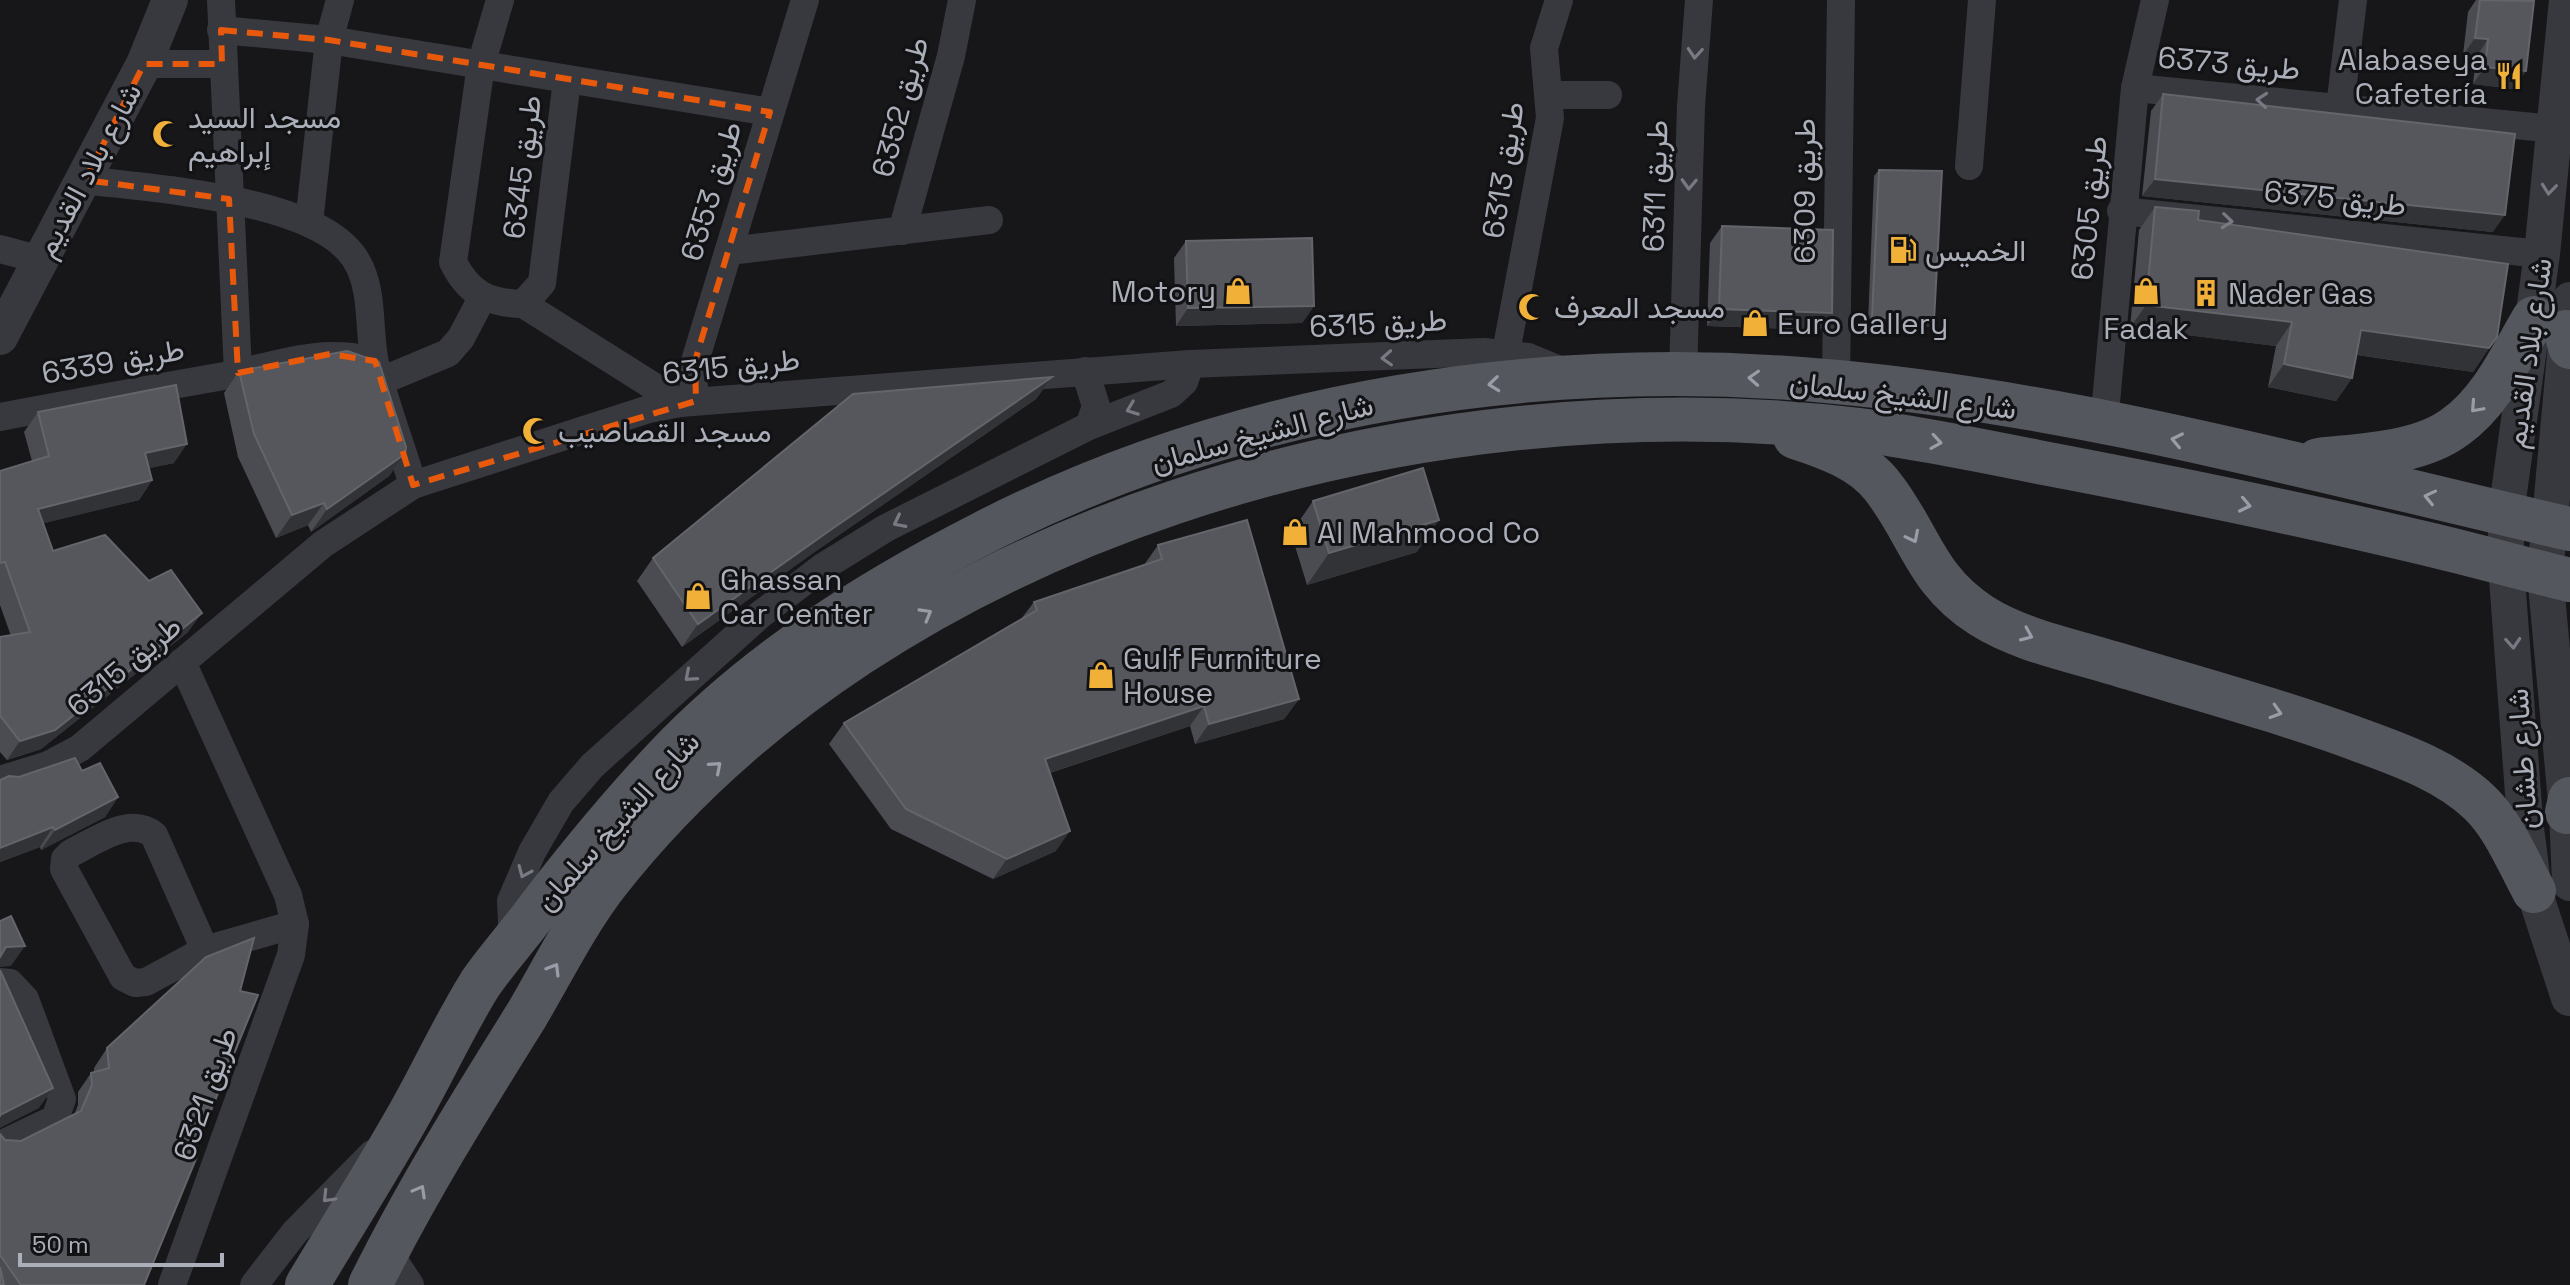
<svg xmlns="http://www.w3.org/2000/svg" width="2570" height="1285" font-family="'Space Grotesk',Vazirmatn,sans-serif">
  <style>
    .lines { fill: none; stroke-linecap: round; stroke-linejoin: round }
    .minor { stroke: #38393f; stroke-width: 28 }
    .tertiary { stroke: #38393f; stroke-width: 36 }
    .primary { stroke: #54575d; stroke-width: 44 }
    .wall { fill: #4b4c52 }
    .shaded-wall { fill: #323337 }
    .building { fill: #55575d; stroke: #63656b; stroke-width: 2 }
    .oneway { stroke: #777a82 }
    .oneway2 { stroke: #999da7 }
    .marked { fill: none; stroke: #e8590c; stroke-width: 6; stroke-dasharray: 16 10; stroke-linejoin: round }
    .labels { text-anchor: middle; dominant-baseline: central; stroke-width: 6; stroke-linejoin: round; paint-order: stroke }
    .poi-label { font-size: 30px; fill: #aaafb9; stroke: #121215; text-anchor: start }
    .street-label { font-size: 30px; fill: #aaafb9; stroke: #121215 }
  </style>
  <rect width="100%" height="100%" fill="#17171a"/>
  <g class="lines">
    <g class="minor">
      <path d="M221,0L238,373"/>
      <path d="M500,0L481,65L453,262C469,294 488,303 523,304L542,283L567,80"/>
      <path d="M221,30L329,40L770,112"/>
      <path d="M144,64H222"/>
      <path d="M2135,88L2555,129"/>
      <path d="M1550,95H1608"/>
      <path d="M2340,107L2353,0"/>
      <path d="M1969,166L1982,0"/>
      <path d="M85,180C152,189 322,198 357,262C374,291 368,331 375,363C385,404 401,445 413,485"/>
      <path d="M2121,211L2542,254"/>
      <path d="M309,223L329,40L340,0"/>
      <path d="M902,231L951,56L962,0"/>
      <path d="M0,249L41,260"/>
      <path d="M729,251L989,220"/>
      <path d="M523,304L680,403"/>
      <path d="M1506,352L1550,118L1544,48L1559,0"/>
      <path d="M1085,371L1096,406L1089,426"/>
      <path d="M1683,374L1691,106L1699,0"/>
      <path d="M381,381L448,353L461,338L482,298"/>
      <path d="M1836,381L1841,0"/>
      <path d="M696,401L693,381L695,361L805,0"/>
      <path d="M0,417C75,403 149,389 224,376C274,366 318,348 369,360"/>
      <path d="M2104,424L2135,88L2155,0"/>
      <path d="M0,780L48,765L80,748L323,544L413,485L649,409L680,403L1190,364L1484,352L1528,357L1567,373"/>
      <path d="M513,942L511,901L532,852L561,802L592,766L761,614L823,567L886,528L1089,426L1171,394L1184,382L1190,364"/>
      <path d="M205,950L154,835C130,815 96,841 71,853L65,859L64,869L123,977L135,983L146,982L205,950L295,924"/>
      <path d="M0,982L10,983L25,999L62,1099L55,1119L0,1145"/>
      <path d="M387,1250L410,1285"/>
      <path d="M172,1285L291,955L295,924L288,895L182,662"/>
      <path d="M254,1285L295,1232L372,1154"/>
    </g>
    <g class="tertiary">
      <path d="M2567,0L2542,254L2506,514V565L2525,820L2534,891L2569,998"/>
      <path d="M2570,300L2545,574L2567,812L2570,883"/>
      <path d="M0,337L144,64L170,0"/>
    </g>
    <g class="primary">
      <path d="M2566,332L2570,347"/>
      <path d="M1795,437C1826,447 1863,460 1883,487C1920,534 1925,580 1982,616C2020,640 2070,650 2113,663C2196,688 2281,711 2362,741C2403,756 2448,772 2480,803C2504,826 2518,862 2534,891"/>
      <path d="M2318,460C2361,455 2419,454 2455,427C2492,401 2511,356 2534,318"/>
      <path d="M2567,812L2570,799"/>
      <path d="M307,1285C339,1232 372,1179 403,1125C430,1079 452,1029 480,984C495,962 513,942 529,921C572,864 617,809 666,757C755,663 867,592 981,534C1241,400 1547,354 1837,382C2085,405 2329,474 2570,529"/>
      <path d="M370,1285C416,1192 471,1104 526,1016C552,972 576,923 607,883C888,525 1421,377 1860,430C1920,438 1979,450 2038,462C2170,487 2302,514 2432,545C2478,556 2524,569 2570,580"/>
    </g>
  </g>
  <g class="wall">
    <path d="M2476,0H2526L2514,89L2473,84L2476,57L2463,55L2468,12Z"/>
    <path d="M2163,94L2493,232L2142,196L2151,111Z"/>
    <path d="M1879,170L1930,327L1868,323L1874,176Z"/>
    <path d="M2155,207L2198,220L2489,348L2473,372L2357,355L2352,378L2336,401L2268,387L2276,346L2130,328L2139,230Z"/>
    <path d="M1722,226L1832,313L1820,330L1707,326L1710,243Z"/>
    <path d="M1186,241L1314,306L1302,323L1176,326L1174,258Z"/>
    <path d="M239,371L405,454L389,476L311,532L308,525L276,538L238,457L224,393Z"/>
    <path d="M1052,377L1036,399L813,553L682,647L637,581L653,558Z"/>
    <path d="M38,412L174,463L149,468L152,480L139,500L43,523L53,551L188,632L41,749L7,760L0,752V637L11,636L0,605V471L32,461L24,432Z"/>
    <path d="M1313,501L1417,552L1307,585L1291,533Z"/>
    <path d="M1158,545L1299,699L1284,719L1195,744L1190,726L1050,773L1056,851L993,879L891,829L829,744L844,723L1021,619L1034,602L1144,565Z"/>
    <path d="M82,771L118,797L105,817L41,850L40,847L0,862V780L19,777Z"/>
    <path d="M107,1048L194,1152L144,1285H0V1134L5,1140L21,1141L74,1115L78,1105V1092L91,1073L94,1072V1068Z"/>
  </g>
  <g class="shaded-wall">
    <path d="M2475,38L2488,39L2476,57L2463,55Z"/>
    <path d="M2485,67L2526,71L2514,89L2473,84Z"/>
    <path d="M2155,179L2505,215L2493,232L2142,196Z"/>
    <path d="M2146,305L2292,322L2276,346L2130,328Z"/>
    <path d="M1314,306L1302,323L1176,326L1188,308Z"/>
    <path d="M1719,309L1832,313L1820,330L1707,326Z"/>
    <path d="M1872,317L1934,321L1930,327L1868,323Z"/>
    <path d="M2361,330L2489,348L2473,372L2345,353Z"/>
    <path d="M2284,364L2352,378L2336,401L2268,387Z"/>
    <path d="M1052,377L1036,399L813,553L682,647L698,624L829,531Z"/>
    <path d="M187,444L174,463L132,472L145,453Z"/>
    <path d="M405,454L389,476L311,532L327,509Z"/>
    <path d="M152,480L139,500L25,528L38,509Z"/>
    <path d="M324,503L308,525L276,538L292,515Z"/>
    <path d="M1439,520L1417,552L1307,585L1329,553Z"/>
    <path d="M202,613L188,632L41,749L7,760L20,741Z"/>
    <path d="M1299,699L1284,719L1195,744L1209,724Z"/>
    <path d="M1204,706L1190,726L1031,779L1045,759Z"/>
    <path d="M118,797L105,817L41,850L55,830Z"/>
    <path d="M53,827L40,847L0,862V848Z"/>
    <path d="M1070,831L1056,851L993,879L1007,859Z"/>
    <path d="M25,946L11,966L0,967V956L6,947Z"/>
    <path d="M53,1088L39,1108L0,1128V1116Z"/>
  </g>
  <g class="building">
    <path d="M2480,0L2534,1L2526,71L2485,67L2488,39L2475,38Z"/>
    <path d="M2163,94L2515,134L2505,215L2155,179Z"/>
    <path d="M1879,170L1942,171L1934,321L1872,317Z"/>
    <path d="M2155,207L2199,211L2198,220L2508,264L2497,337L2489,348L2361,330L2352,378L2284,364L2292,322L2146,305Z"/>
    <path d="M1722,226L1833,230L1832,313L1719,309Z"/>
    <path d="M1312,238L1314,306L1188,308L1186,241Z"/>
    <path d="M347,351L379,362L406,447L405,454L327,509L324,503L292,515L254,434L239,371Z"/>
    <path d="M1052,377L829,531L698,624L653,558L853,394Z"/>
    <path d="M176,385L187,444L145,453L152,480L38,509L53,551L105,535L149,581L171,570L202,613L55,730L20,741L1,717H0V637L30,632L5,562L0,563V471L49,456L38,412Z"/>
    <path d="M1423,468L1439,520L1329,553L1313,501Z"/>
    <path d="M1247,520L1299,699L1209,724L1204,706L1045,759L1070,831L1007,859L906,809L844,723L1037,610L1034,602L1162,559L1158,545Z"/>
    <path d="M75,758L82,771L100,763L118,797L55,830L53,827L0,848V780L9,776L19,777Z"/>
    <path d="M11,916L25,946L6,947L0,957V921Z"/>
    <path d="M254,938L240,991L258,995L194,1152L198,1154L144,1285H21L0,1255V1134L5,1140L21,1141L81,1111L92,1085L91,1073L109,1068L107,1048L206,957Z"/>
    <path d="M0,970L53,1088L0,1115V1117Z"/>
    <path d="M0,1267L4,1285H0Z"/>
  </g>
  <defs><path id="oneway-chevron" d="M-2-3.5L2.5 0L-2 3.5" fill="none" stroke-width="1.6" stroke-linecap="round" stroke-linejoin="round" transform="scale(2)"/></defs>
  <g class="oneway">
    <use href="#oneway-chevron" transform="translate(1695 53) rotate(94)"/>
    <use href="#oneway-chevron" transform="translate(2262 100) rotate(-175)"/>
    <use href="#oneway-chevron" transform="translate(1689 184) rotate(92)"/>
    <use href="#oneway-chevron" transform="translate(2549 189) rotate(96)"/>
    <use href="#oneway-chevron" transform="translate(2227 221) rotate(6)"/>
    <use href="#oneway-chevron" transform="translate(1387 358) rotate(177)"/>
    <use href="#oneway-chevron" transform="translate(1132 409) rotate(159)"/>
    <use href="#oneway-chevron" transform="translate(899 522) rotate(153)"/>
    <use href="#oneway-chevron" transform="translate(2513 643) rotate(86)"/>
    <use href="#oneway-chevron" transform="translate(690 676) rotate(139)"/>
    <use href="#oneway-chevron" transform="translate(524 872) rotate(113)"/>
    <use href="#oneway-chevron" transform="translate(328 1197) rotate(134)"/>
  </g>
  <g class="oneway2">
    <use href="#oneway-chevron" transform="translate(1754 378) rotate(-177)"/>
    <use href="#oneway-chevron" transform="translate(1494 384) rotate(174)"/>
    <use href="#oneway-chevron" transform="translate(2476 407) rotate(132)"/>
    <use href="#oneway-chevron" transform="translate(2177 440) rotate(-168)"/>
    <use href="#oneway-chevron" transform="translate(1936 442) rotate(9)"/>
    <use href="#oneway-chevron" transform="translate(2430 497) rotate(-167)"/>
    <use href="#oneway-chevron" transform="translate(2245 505) rotate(12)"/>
    <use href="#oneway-chevron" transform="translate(1913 537) rotate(63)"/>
    <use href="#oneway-chevron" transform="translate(926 614) rotate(-30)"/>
    <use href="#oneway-chevron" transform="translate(2027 635) rotate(23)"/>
    <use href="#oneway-chevron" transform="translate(2276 712) rotate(17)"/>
    <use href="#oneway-chevron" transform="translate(716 767) rotate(-41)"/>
    <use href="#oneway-chevron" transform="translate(554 969) rotate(-59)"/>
    <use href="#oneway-chevron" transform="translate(420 1191) rotate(-61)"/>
  </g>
  <path class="marked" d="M221,30L329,40L770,112L695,361L696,401L413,485L375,361L330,354L238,373L229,199L85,180L144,64H222Z"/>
  <defs>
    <g id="restaurant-bare" transform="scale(2.16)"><path d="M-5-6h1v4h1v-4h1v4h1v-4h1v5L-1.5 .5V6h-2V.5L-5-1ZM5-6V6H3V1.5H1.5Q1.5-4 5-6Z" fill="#f1b138" stroke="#121215" stroke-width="2.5" paint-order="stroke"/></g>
    <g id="mosque-bare" transform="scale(2.16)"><path d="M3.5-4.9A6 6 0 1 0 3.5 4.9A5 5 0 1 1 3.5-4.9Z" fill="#f1b138" stroke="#121215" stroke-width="2.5" paint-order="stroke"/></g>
    <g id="fuel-bare" transform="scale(2.16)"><path d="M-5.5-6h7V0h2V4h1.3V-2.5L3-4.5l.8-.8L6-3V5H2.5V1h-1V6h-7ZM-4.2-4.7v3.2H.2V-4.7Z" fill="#f1b138" stroke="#121215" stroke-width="2.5" paint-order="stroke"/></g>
    <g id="shop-bare" transform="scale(2.16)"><path d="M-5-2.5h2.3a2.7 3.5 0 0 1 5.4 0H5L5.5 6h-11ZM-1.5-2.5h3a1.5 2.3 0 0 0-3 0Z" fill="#f1b138" stroke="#121215" stroke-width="2.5" paint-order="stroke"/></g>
    <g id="building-bare" transform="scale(2.16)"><path d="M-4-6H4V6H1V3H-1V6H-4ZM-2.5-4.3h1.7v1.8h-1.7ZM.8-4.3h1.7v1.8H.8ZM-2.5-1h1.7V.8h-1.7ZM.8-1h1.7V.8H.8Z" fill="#f1b138" stroke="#121215" stroke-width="2.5" paint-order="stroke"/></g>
  </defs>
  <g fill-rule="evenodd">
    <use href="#restaurant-bare" x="2509" y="76"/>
    <use href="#mosque-bare" x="166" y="134"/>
    <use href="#fuel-bare" x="1903" y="250"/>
    <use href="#shop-bare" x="1238" y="291"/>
    <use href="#shop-bare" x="2146" y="291"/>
    <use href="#building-bare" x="2206" y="293"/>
    <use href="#mosque-bare" x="1532" y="307"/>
    <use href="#shop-bare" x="1755" y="323"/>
    <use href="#mosque-bare" x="536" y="431"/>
    <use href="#shop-bare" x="1295" y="532"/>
    <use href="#shop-bare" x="698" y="596"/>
    <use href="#shop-bare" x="1101" y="675"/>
  </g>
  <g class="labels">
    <g class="poi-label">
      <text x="2487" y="59" text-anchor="end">Alabaseya<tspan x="2487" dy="34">Cafetería</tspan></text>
      <text x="188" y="117">مسجد السيد<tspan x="188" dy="34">إبراهيم</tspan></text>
      <text x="1925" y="250">الخميس</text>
      <text x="1216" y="291" text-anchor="end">Motory</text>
      <text x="2228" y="293">Nader Gas</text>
      <text x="1554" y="307">مسجد المعرف</text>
      <text x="1777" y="323">Euro Gallery</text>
      <text x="2146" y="328" text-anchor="middle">Fadak</text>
      <text x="558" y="431">مسجد القصاصيب</text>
      <text x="1317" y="532">Al Mahmood Co</text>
      <text x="720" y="579">Ghassan<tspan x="720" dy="34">Car Center</tspan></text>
      <text x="1123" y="658">Gulf Furniture<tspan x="1123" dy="34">House</tspan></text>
    </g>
    <g class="street-label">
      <text transform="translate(2229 63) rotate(5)">طريق 6373</text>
      <text transform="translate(900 107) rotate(-75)">طريق 6352</text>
      <text transform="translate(522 167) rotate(-83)">طريق 6345</text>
      <text transform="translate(88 170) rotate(-62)">شارع بلاد القديم</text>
      <text transform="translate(1503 170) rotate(-81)">طريق 6313</text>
      <text transform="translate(1655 186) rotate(-88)">طريق 6311</text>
      <text transform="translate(711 191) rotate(-73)">طريق 6353</text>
      <text transform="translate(1804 191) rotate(-90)">طريق 6309</text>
      <text transform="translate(2335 198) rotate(6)">طريق 6375</text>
      <text transform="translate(2089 208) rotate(-84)">طريق 6305</text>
      <text transform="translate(1378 323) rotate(-3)">طريق 6315</text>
      <text transform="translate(2528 353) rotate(-82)">شارع بلاد القديم</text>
      <text transform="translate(113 361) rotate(-10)">طريق 6339</text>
      <text transform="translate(731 366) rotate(-6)">طريق 6315</text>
      <text transform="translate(1903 395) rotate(7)">شارع الشيخ سلمان</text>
      <text transform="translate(1262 433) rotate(-15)">شارع الشيخ سلمان</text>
      <text transform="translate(124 666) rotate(-40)">طريق 6315</text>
      <text transform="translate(2522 759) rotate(-94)">شارع طشان</text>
      <text transform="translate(617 821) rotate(-48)">شارع الشيخ سلمان</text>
      <text transform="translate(205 1094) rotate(-71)">طريق 6321</text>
    </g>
  </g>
  <path d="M20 1253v12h202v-12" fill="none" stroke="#aaafb9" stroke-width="4"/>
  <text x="32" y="1253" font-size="24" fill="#aaafb9" stroke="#121215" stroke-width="6" paint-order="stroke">50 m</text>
</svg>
